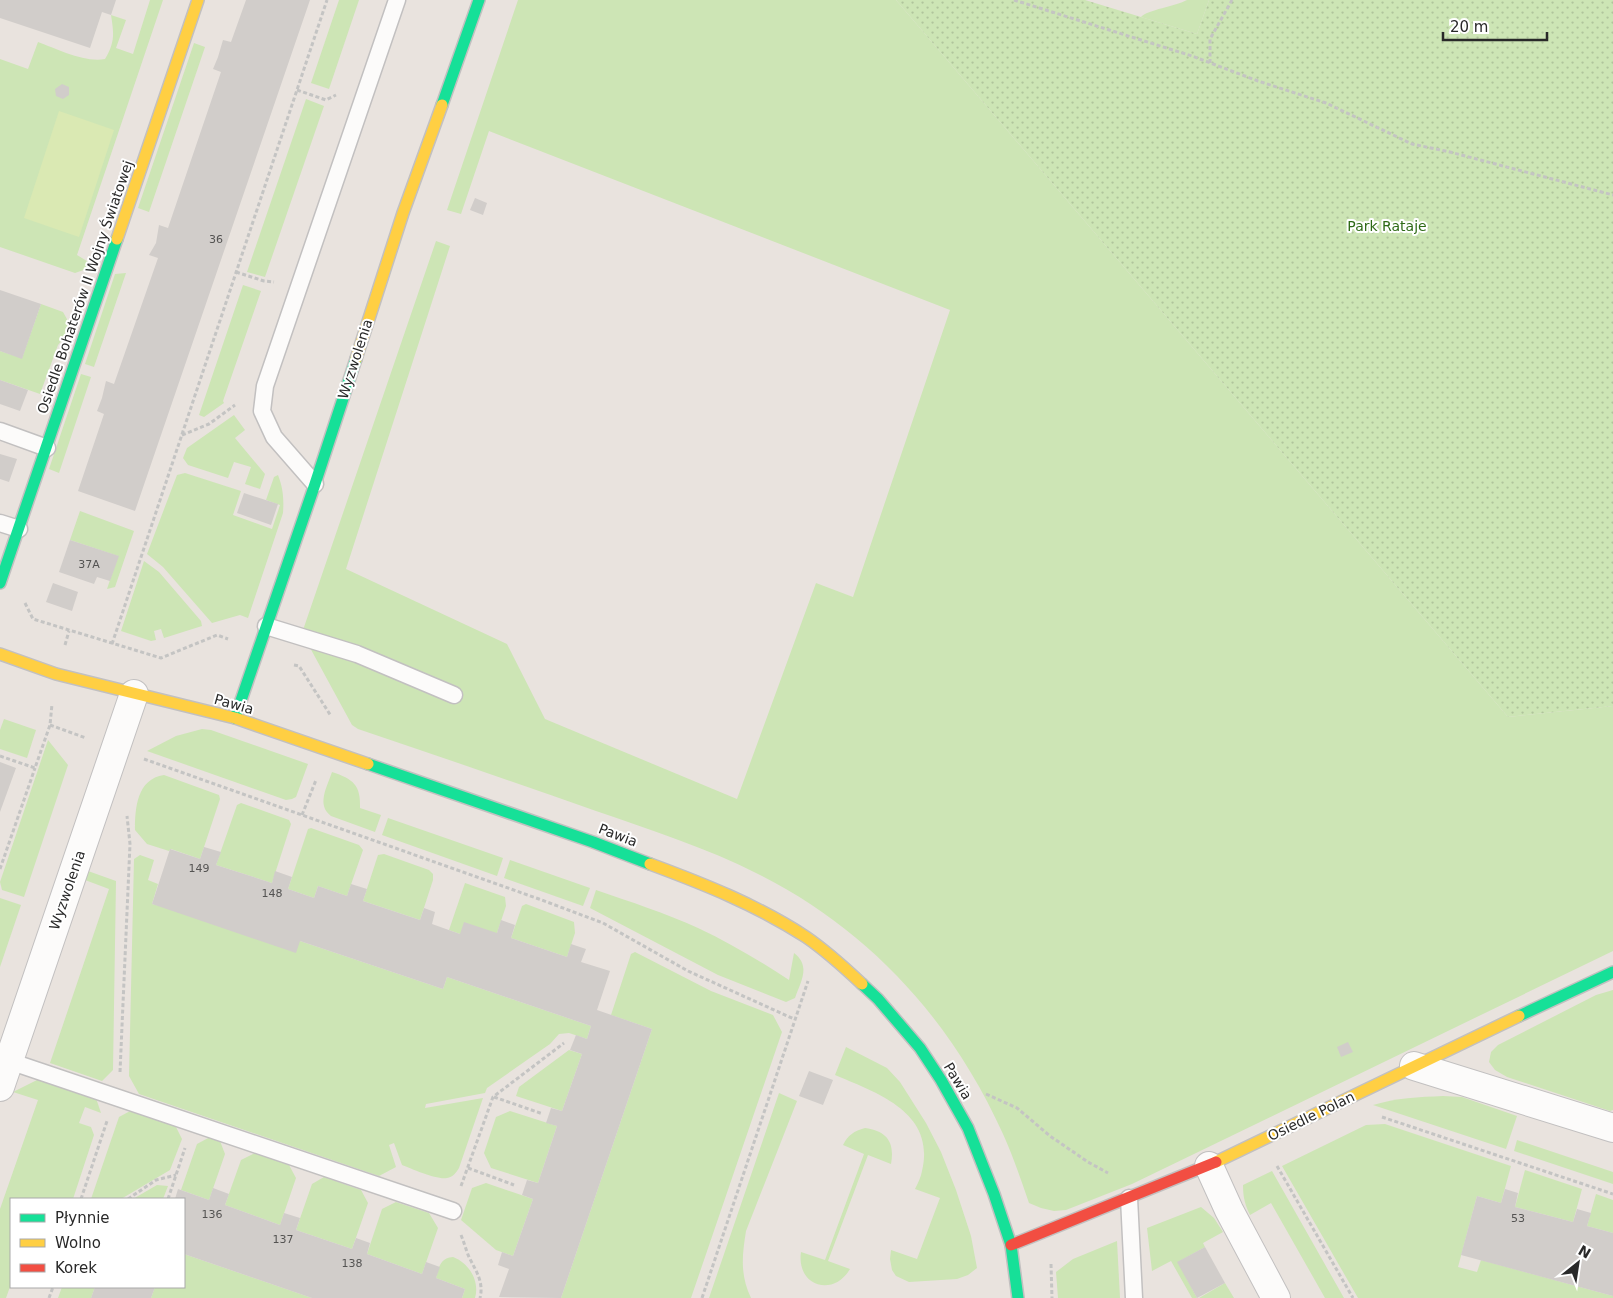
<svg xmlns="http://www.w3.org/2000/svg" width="1613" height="1298" font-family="'DejaVu Sans',sans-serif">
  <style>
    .grass { fill: #cde5b5 }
    .park { fill: url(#park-dots) }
    .pitch { fill: #dae9b3 }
    .building { fill: #d1cdca }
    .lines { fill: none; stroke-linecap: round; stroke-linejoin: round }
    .lane-casing { stroke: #c2c0c0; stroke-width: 19 }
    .street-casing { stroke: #c2c0c0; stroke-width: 30 }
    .fast-casing { stroke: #c2c0c0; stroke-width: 14 }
    .slow-casing { stroke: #c2c0c0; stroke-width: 14 }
    .jam-casing { stroke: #c2c0c0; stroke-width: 14 }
    .path { stroke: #c4c4c3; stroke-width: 3; stroke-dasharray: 4 2.5; stroke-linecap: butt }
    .lane { stroke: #fcfbfa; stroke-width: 16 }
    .street { stroke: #fcfbfa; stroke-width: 28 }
    .fast { stroke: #16e098; stroke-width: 11 }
    .slow { stroke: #ffcf43; stroke-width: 11 }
    .jam { stroke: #f24e42; stroke-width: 11 }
    .labels { text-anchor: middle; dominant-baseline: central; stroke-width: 4; stroke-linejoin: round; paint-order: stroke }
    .number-label { font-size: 11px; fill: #545352 }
    .park-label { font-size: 14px; fill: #2e6a16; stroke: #fff }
    .street-label { font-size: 14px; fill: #292929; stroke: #fff }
  </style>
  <defs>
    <pattern id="park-dots" width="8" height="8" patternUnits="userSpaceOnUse" patternTransform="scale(1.25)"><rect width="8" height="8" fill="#cde5b5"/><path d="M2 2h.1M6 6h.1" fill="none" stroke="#b0c49c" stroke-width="1.8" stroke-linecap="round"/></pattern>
  </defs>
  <rect width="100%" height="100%" fill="#e9e3de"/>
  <g class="grass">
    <path d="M150,0H163L77,255L95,266L75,273L0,247V59L28,69L38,42C57,49 85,63 105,59C115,42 114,34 111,15L126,20L116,48L133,54Z"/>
    <path d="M339,0H359L329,89L311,83Z"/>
    <path d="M518,0H896L1508,717L1613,706V951L1132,1184L1066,1210L1054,1211L1041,1208L1029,1203C1021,1180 1013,1156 1003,1134C952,1021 870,930 758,874C707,848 651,830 596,811C517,783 438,756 358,729L352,725L302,633L436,241L450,246L346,569L507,644L545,719L737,799L816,583L853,597L950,310L489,131L461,214L447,210Z"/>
    <path d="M1187,0H1209L1197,34L1141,17C1147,10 1176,6 1187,0Z"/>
    <path d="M194,43L205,47L149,212L138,208Z"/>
    <path d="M306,99L324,106L265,277L247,272Z"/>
    <path d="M126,273L94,367L85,364L115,274Z"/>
    <path d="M243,285L261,291L223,401L224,403L204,417L199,415Z"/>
    <path d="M41,304L63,312L72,328L58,345L40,394L0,380V351L22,358Z"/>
    <path d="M81,374L91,377L59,473L49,469Z"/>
    <path d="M234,415L245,430L235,438L265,474L260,489L245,484L251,467L234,462L228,478L188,465L183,458L187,448Z"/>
    <path d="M185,473L241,491L233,515L272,529L280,505L266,500L274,477L278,475C283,488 284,498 283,513L248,618L240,615L212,623L163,567L147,554L177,475Z"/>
    <path d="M80,511L134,531L115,587L107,589L118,556L70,540Z"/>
    <path d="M144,561L159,572L201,621L202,626L164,638L161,629L154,631L156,640L151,641L121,631Z"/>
    <path d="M4,719L36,730L27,758L0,749V730Z"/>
    <path d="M202,729L211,730L308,764L296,797L292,799L286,800L147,751L176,736Z"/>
    <path d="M48,740L68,765L24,897L2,890L0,882Z"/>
    <path d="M332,772C353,779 361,785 360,808L381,815L375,832L331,816C316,805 327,787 332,772Z"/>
    <path d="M164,775L219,795L220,799L200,859L171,849L169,851L147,844L135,830C135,808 137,779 164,775Z"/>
    <path d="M241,803L289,820L291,824L272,883L216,865L237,805Z"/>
    <path d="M388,818L503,858L497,876L382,835Z"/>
    <path d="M311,828L359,845L363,850L347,896L318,886L314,898L288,889L308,829Z"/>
    <path d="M384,854L429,870L433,874V880L420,920L363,901L378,855Z"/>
    <path d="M140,855L154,860L148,880L158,884L152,904L300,941L443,989L447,977L591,1026L587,1039L569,1033L559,1034L550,1044L487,1088L485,1093L426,1104L425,1108L483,1098L459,1168C456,1173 453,1177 447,1178C437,1180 412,1169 402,1165L394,1143L389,1145L396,1167L379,1176L139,1094L129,1076L134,859Z"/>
    <path d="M510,860L590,888L583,906L504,878Z"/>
    <path d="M88,871L116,881L113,1070L102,1081L50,1063L109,889L85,880Z"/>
    <path d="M465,883L505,897L506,906L497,933L460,934L449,930Z"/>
    <path d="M596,890C631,902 665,913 698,928C730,943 760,961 789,980L794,953C811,966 801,981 795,998L786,1002L718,975L590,908Z"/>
    <path d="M0,898L21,905L0,967Z"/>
    <path d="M526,904L574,922L575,933L567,957L511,938L522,906Z"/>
    <path d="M635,952L711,991L773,1015L782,1032L691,1298H561L652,1029L611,1015L631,954Z"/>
    <path d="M1613,990V1110L1610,1111L1507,1077L1495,1070L1489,1062L1491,1052L1498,1045L1596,995Z"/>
    <path d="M846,1047L887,1068L900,1082L926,1123L941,1152L956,1190L971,1236L977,1268L968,1275L957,1279L909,1282L896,1276L892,1270L890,1259L891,1250L917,1259L940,1198L915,1189C918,1183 921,1177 922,1171C936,1112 877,1093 835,1075Z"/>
    <path d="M569,1050L582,1054L562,1111L516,1096L519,1087Z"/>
    <path d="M39,1079L96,1098L101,1113L85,1107L79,1123L91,1127L94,1135L73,1199H11V1284L6,1298H0V1209L38,1100L13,1092Z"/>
    <path d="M779,1093L797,1101L746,1231C742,1256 740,1275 751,1298H709Z"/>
    <path d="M1443,1096L1462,1097L1517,1116L1506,1149L1373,1105C1396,1098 1419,1097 1443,1096Z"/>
    <path d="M132,1110L175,1125L182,1139L170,1170L121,1199H91L119,1117Z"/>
    <path d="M510,1111L557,1126L538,1183L491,1168L484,1153L496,1117Z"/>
    <path d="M1385,1124L1511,1166L1501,1203L1477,1196L1458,1267L1477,1272L1481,1260L1613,1296V1298H1358L1282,1166L1366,1125Z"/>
    <path d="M865,1128C887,1131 895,1142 891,1164L868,1155L828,1261L850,1269C833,1298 796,1286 801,1252L825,1260L864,1154L843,1145C848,1135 854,1131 865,1128Z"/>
    <path d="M210,1137L220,1141L225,1154L209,1200L181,1190L197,1144Z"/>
    <path d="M1517,1140L1613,1172V1184L1514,1151Z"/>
    <path d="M255,1153L289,1165L296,1178L280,1225L225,1205L241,1160Z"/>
    <path d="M1525,1170L1582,1189L1573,1222L1515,1207Z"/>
    <path d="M1272,1171L1344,1298H1325L1271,1203L1250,1215C1245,1205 1243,1197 1243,1185Z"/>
    <path d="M324,1177L361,1190L368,1203L352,1249L296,1230L312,1184Z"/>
    <path d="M486,1183L533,1199L513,1256L496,1250L461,1220L472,1188Z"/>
    <path d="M157,1185L168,1186L163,1199H133Z"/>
    <path d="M1596,1194L1613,1200V1233L1587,1226Z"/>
    <path d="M396,1202L429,1213L438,1228L422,1274L367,1254L382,1209Z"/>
    <path d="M1201,1207L1214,1218L1223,1232L1203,1243L1205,1247L1178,1262L1197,1298H1192L1171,1261L1152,1271L1147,1228Z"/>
    <path d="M1117,1241L1120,1298H1058L1056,1272L1073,1259Z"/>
    <path d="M184,1254L312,1298H151L155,1287H184Z"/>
    <path d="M453,1257C469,1263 480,1281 475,1298H462L465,1289L436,1278C439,1267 440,1258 453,1257Z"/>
    <path d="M1225,1283L1234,1298H1199Z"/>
    <path d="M62,1287H95L91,1298H58Z"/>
  </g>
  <path class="park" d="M896,0H1085L1197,34L1209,0H1613V706L1508,717Z"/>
  <path class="pitch" d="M59,111L114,130L79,237L24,218Z"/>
  <g class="building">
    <path d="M0,0H116L111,15L102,12L90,48L0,18Z"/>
    <path d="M246,0H310L135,511L78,491L104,414L97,411L102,398L106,381L114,384L158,258L149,255L156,243L159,225L168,228L221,72L213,69L218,57L223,40L231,42Z"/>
    <path d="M62,84L69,87V95L63,99L56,96L55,89Z"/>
    <path d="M475,198L487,203L483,215L470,210Z"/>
    <path d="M0,290L41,304L22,359L0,351Z"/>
    <path d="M0,380L28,390L20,411L0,404Z"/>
    <path d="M0,454L17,459L9,482L0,479Z"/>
    <path d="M244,493L278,504L271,525L237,513Z"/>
    <path d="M70,540L119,556L110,581L97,577L94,584L59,572Z"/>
    <path d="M53,583L78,592L72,611L46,602Z"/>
    <path d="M0,762L16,768L0,812Z"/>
    <path d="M204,847L221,852L216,865L272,883L275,871L292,877L288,889L314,898L318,886L347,896L351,884L367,889L363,901L420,920L424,908L435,912L432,924L460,934L464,922L497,933L501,920L515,925L511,938L567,957L571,944L586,949L581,962L610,971L597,1010L652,1029L561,1298L499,1297L509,1269L498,1265L502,1252L513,1256L533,1199L522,1195L527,1180L538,1183L557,1126L546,1123L551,1108L562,1111L582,1054L570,1050L576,1035L587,1039L591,1026L447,977L443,989L300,941L296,953L152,904L170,849L200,859Z"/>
    <path d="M1348,1042L1353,1052L1341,1057L1337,1047Z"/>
    <path d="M809,1071L833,1080L823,1105L799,1096Z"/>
    <path d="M213,1188L229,1194L225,1205L280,1225L284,1213L300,1218L296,1230L352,1249L356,1238L370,1243L367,1254L422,1274L426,1262L440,1267L436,1278L465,1289L462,1298H312L184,1254V1199H175L178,1189L209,1200Z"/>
    <path d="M1505,1189L1518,1193L1515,1207L1573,1222L1577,1209L1591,1213L1587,1226L1613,1233V1296L1461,1255L1477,1196L1501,1203Z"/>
    <path d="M1205,1247L1225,1283L1197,1298L1177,1262Z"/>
    <path d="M95,1287H155L151,1298H91Z"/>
  </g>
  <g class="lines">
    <g class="lane-casing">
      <g id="lane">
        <path d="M0,431L47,448"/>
        <path d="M315,484L274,437L262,411L265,386L397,0"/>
        <path d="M0,523L19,529"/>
        <path d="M266,626L357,654L454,695"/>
        <path d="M9,1061L453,1211"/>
        <path d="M1129,1198L1134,1298"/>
      </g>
    </g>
    <g class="street-casing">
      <g id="street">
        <path d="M1414,1066L1613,1128"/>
        <path d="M0,1087L134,694"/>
        <path d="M1209,1166L1229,1210L1276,1298"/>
      </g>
    </g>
    <g class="fast-casing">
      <g id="fast">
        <path d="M442,105L479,0"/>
        <path d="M0,583L117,239"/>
        <path d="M235,718L315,484L356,359"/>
        <path d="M368,764L593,842L650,864"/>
        <path d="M862,984L878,999L920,1048L941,1080L968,1128L994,1194L1011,1245L1018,1298"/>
        <path d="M1519,1016L1613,972"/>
      </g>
    </g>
    <g class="slow-casing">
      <g id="slow">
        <path d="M117,239L198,0"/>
        <path d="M356,359L403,213L442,105"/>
        <path d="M0,654L56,674L235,718L368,764"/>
        <path d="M650,864C704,884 757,905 806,937C825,950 845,968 862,984"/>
        <path d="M1216,1162L1519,1016"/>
      </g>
    </g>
    <g class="jam-casing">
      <path id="jam" d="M1011,1245L1216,1162"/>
    </g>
    <g class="path">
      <path d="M1014,0L1192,56L1258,81L1326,103L1412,144L1450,152L1613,195"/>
      <path d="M1210,63V39L1232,0"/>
      <path d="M297,90L326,100L336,95"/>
      <path d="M236,272L264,281L274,282"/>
      <path d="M182,435L209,424L235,405"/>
      <path d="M25,603L33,619L161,658L217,635L228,639"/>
      <path d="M112,644L327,0"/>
      <path d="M65,645L69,631"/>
      <path d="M294,665L299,666L331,716"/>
      <path d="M50,725L86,738"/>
      <path d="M0,756L35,768L50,725L52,704"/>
      <path d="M144,759L539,899L603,923L688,971L794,1019"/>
      <path d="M302,815L316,780"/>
      <path d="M0,869L35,768"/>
      <path d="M120,1072L130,844L127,816"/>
      <path d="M986,1094L1017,1108L1050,1136L1088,1162L1108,1173"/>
      <path d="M494,1097L543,1114"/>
      <path d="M1382,1117L1613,1194"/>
      <path d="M1277,1166L1353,1298"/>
      <path d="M468,1168L514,1185"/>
      <path d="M461,1186L493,1097L564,1043"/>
      <path d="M81,1199L107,1121"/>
      <path d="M128,1199L156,1180L176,1175"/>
      <path d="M168,1199L185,1148"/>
      <path d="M461,1235C464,1242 466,1250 469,1257C476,1271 484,1282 480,1298"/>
      <path d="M1051,1264L1052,1298"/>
      <path d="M49,1298L53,1287"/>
      <path d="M702,1298L808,981"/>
    </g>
    <use href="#lane" class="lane"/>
    <use href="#street" class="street"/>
    <use href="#fast" class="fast"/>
    <use href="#slow" class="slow"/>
    <use href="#jam" class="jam"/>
  </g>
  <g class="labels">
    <g class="number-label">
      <text x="216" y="239">36</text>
      <text x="89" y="564">37A</text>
      <text x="199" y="868">149</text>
      <text x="272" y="893">148</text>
      <text x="212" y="1214">136</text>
      <text x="1518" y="1218">53</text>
      <text x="283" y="1239">137</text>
      <text x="352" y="1263">138</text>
    </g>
    <g class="park-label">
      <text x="1387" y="226">Park Rataje</text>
    </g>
    <g class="street-label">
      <text transform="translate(85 287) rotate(-71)">Osiedle Bohaterów II Wojny Światowej</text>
      <text transform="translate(355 359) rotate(-72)">Wyzwolenia</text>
      <text transform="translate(234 704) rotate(16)">Pawia</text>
      <text transform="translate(618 835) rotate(21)">Pawia</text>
      <text transform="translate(67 890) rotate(-71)">Wyzwolenia</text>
      <text transform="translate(958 1081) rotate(59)">Pawia</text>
      <text transform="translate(1311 1116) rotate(-26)">Osiedle Polan</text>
    </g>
  </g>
  <rect x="10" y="1198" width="175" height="90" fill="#ffffff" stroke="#a9a9a9"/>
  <rect x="20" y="1214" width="25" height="8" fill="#16e098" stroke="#a9a9a9"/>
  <text x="55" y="1223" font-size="15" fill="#292929">Płynnie</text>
  <rect x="20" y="1239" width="25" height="8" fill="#ffcf43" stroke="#a9a9a9"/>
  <text x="55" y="1248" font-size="15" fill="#292929">Wolno</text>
  <rect x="20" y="1264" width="25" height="8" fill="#f24e42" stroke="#a9a9a9"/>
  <text x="55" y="1273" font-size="15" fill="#292929">Korek</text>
  <g transform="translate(1578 1263) rotate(30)" stroke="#ffffff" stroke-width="4" paint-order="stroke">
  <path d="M0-4L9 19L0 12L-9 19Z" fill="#292929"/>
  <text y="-8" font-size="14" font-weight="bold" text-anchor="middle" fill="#292929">N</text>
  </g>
  <path d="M1443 32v8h104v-8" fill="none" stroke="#292929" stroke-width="2.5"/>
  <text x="1450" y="32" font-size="15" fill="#292929" stroke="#ffffff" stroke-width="4" paint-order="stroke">20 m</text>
</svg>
